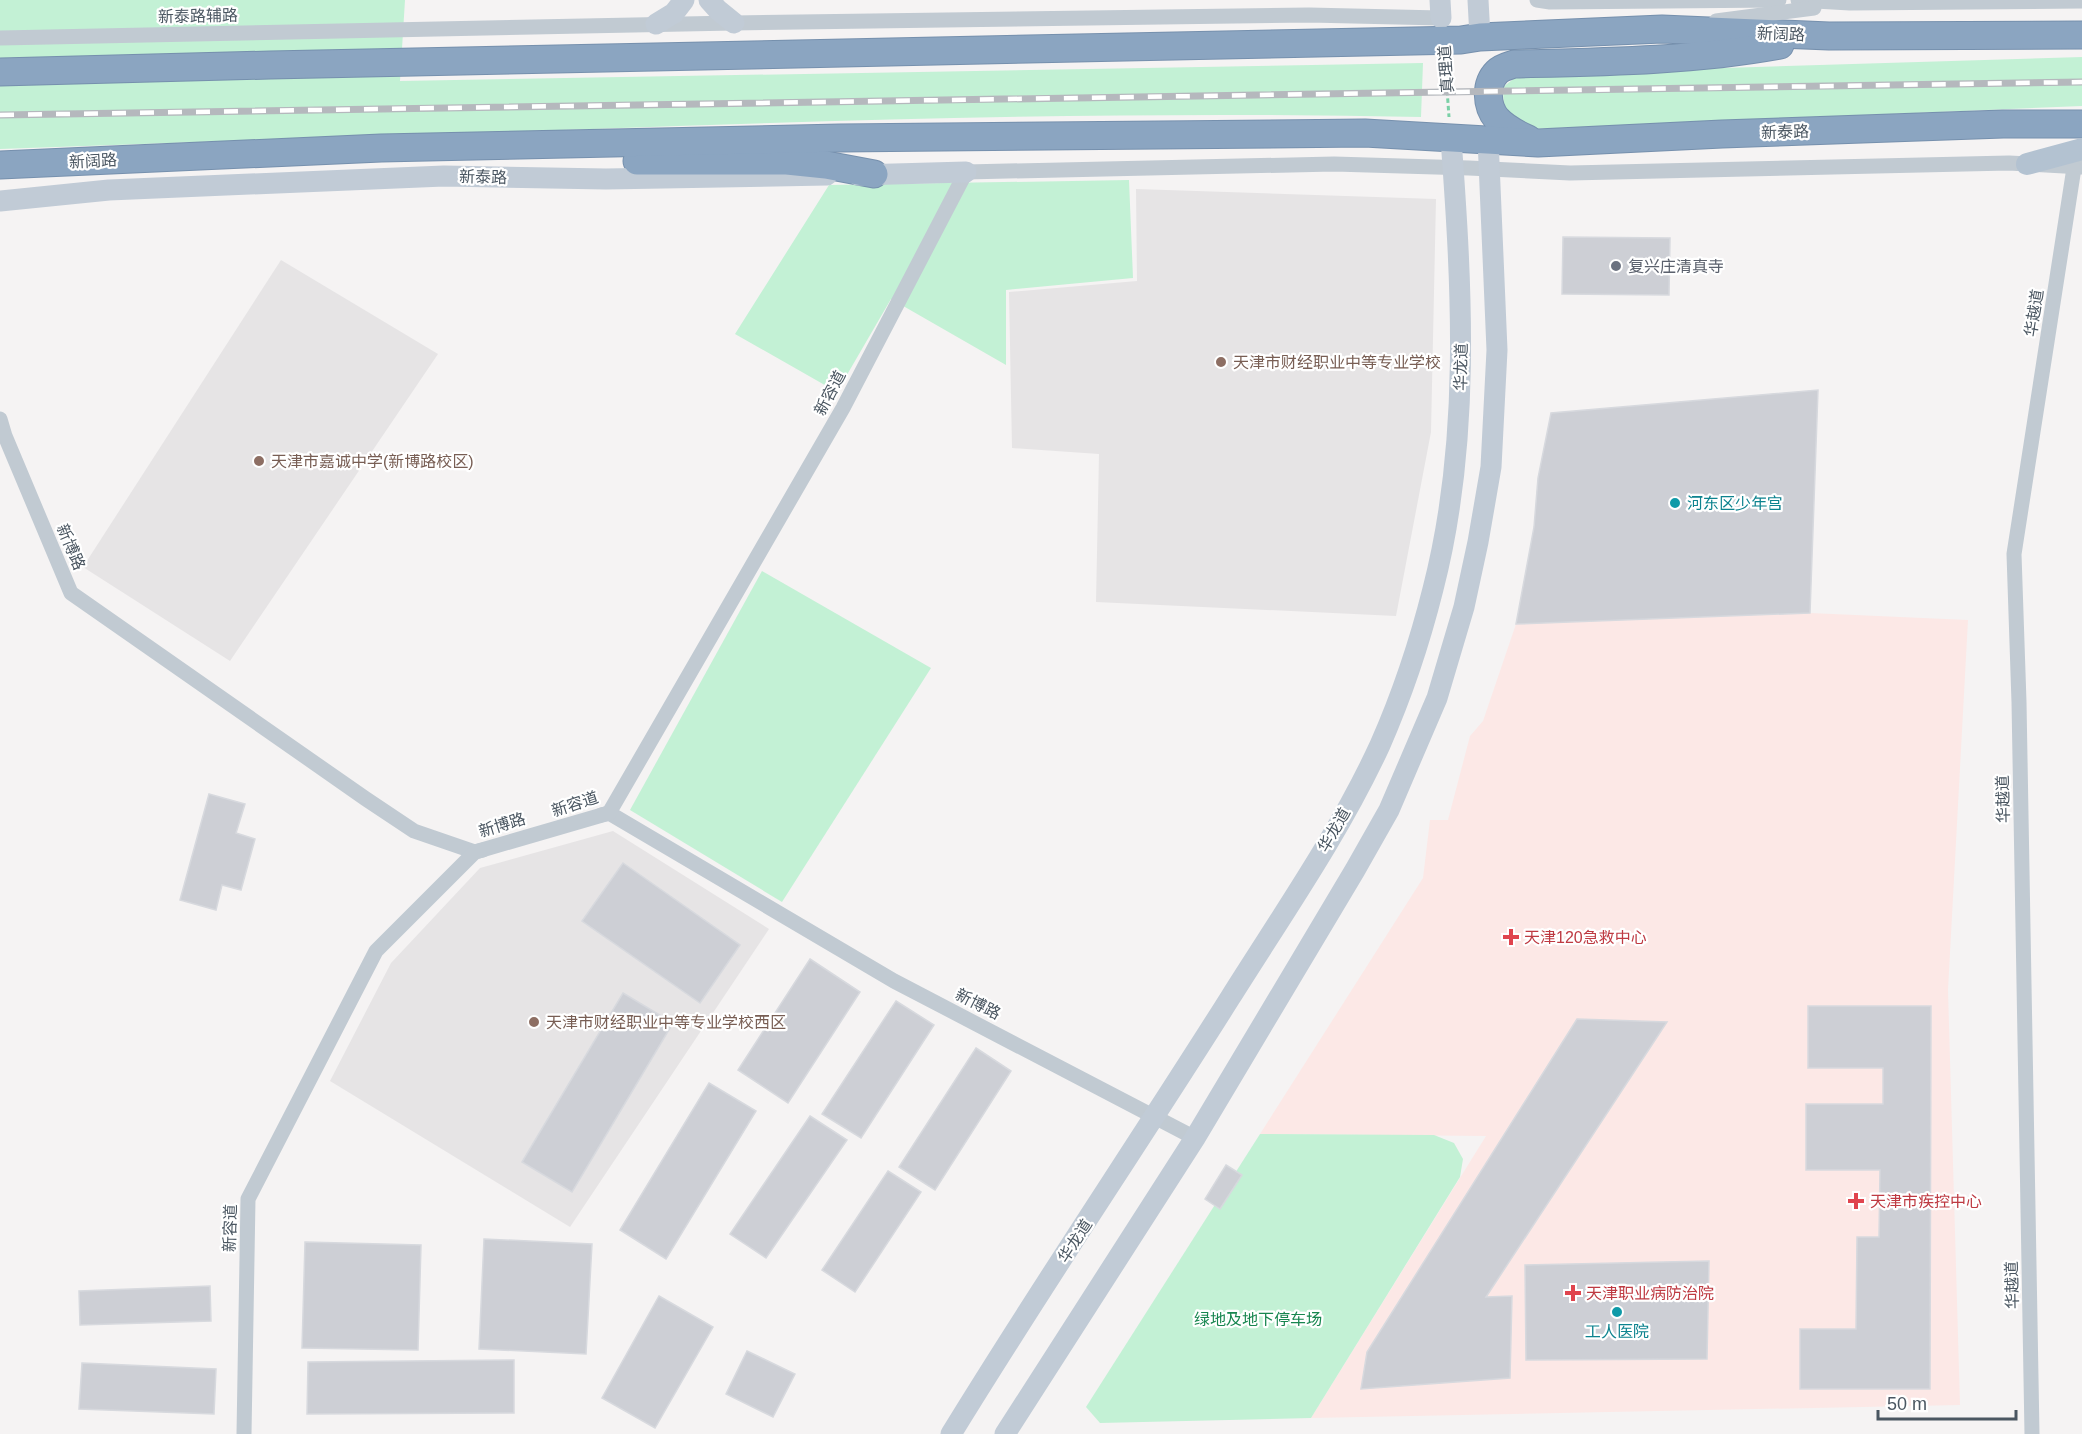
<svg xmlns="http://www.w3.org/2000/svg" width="2082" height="1434" font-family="Helvetica,'Noto Sans SC',sans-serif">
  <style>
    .education { fill: #e6e4e5 }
    .medical { fill: #fce8e6 }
    .green { fill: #c3f1d5 }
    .building { fill: #cdcfd5; stroke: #d7d9de; stroke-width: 1.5 }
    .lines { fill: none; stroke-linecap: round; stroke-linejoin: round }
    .highway-casing { stroke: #7690ad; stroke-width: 29 }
    .path { stroke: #7ad0a6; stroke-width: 3; stroke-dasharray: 4.5 3; stroke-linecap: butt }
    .street { stroke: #c1cad2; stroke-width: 15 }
    .secondary { stroke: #c1cbd6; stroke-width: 21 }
    .primary { stroke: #b3c2d1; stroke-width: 22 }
    .highway { stroke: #8ba5c1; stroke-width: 27 }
    .rail-casing { stroke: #b5b8bd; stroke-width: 7 }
    .rail { stroke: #fff; stroke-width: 4.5; stroke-dasharray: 14; stroke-linecap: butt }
    .worship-dot { fill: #6b7280; stroke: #fff; stroke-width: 2 }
    .education-dot { fill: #8d6e63; stroke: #fff; stroke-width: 2 }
    .culture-dot { fill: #0f9aa8; stroke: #fff; stroke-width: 2 }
    .health-dot { fill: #e0444e; stroke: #fff; stroke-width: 2 }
    .labels { text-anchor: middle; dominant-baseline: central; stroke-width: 4.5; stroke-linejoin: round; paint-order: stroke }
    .street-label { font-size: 16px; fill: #4a5661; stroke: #fff }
    .worship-label { font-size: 16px; fill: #5b616d; stroke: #fff; text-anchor: start }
    .education-label { font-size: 16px; fill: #785e54; stroke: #fff; text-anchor: start }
    .culture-label { font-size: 16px; fill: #0d838f; stroke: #fff; text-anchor: start }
    .health-label { font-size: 16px; fill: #be3a42; stroke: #fff; text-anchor: start }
    .park-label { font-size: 16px; fill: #17864f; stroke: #fff }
  </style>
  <rect width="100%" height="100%" fill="#f5f3f3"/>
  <g class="education">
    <path d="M1136,189L1436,199L1431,432L1396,616L1096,602L1099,454L1012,448L1009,292L1137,281Z"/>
    <path d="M281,260L438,354L230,661L83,567Z"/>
    <path d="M613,831L769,929L570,1227L330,1081L391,963L480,868Z"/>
  </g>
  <path class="medical" d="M1810,613L1968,620L1948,990L1960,1405L1311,1418L1486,1136L1260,1134L1423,878L1430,820H1448L1470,736L1483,721L1516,624Z"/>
  <g class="green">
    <path d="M0,0H405L400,81L1423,63L1421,117C1145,111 869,119 593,129C395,135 198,142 0,149Z"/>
    <path d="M2082,57V106L1534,129L1504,115L1503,87L1516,77L1530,74Z"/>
    <path d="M1129,180L1133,278L1006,290V365L891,299L837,392L735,334L829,185Z"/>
    <path d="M762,571L931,668L782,902L630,810Z"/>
    <path d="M1260,1134L1434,1135L1454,1143L1463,1159L1460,1177L1311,1418L1100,1423L1086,1407Z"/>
  </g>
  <g class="building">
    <path d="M1563,237L1670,238L1669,295L1562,294Z"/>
    <path d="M1818,390L1810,613L1516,624L1534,527L1538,478L1551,413Z"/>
    <path d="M209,794L245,804L236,833L255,839L241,890L222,885L216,910L180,900Z"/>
    <path d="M623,863L740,945L700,1003L582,921Z"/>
    <path d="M810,959L860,992L788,1103L738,1070Z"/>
    <path d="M623,993L673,1023L572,1192L522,1162Z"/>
    <path d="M896,1001L934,1025L861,1138L822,1114Z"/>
    <path d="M1808,1006H1931L1930,1389H1800V1329H1856L1857,1237H1879L1880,1170H1806V1104H1883V1068H1808Z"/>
    <path d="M1577,1019L1667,1022L1486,1297L1512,1296L1510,1378L1361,1389L1367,1352Z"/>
    <path d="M976,1048L1011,1071L935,1190L899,1167Z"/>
    <path d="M709,1083L756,1111L666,1259L620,1230Z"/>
    <path d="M810,1116L847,1140L766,1258L730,1234Z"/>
    <path d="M1226,1165L1242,1175L1220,1209L1205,1199Z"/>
    <path d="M888,1171L921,1192L855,1292L822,1270Z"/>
    <path d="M484,1239L592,1244L586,1354L479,1349Z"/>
    <path d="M305,1242L421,1245L418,1350L302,1348Z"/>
    <path d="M1709,1261L1707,1359L1526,1360L1525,1265Z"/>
    <path d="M210,1286L211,1321L80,1325L79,1291Z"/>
    <path d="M659,1296L713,1327L655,1428L602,1398Z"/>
    <path d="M747,1351L795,1374L773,1417L726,1394Z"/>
    <path d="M514,1360V1413L307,1414L308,1362Z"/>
    <path d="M82,1363L216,1369L214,1414L79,1409Z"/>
  </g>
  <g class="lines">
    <g class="highway-casing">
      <g id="highway">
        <path d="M0,72L270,65L1461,40L1480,37L1662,29L1829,36L2082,35"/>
        <path d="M1528,139C1517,134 1505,128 1497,119C1486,106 1485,84 1497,72C1502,67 1508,66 1514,64C1603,62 1693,61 1780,45"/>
        <path d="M637,161H787L826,165L874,174"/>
        <path d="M0,165L381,148L840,138L1365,133L1538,143L1722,134L2003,124H2082"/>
      </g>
    </g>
    <path class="path" d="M1445,61L1449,117"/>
    <g class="street">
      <path d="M1537,0L1550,2L1779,0"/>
      <path d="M1798,0L1850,3L2082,1"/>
      <path d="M1716,21L1814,8"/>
      <path d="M0,38L734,23L1309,15L1441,18"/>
      <path d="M0,419L5,436L71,593L366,799L414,831L475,852L483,850"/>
      <path d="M601,815L609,813L894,981L1195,1138"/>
      <path d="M244,1434L248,1199L376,951L475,852L609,813L843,408L966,172L1334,164L1469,168L1570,173L2009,163L2082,167"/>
      <path d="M2032,1434L2019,702L2014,554L2074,168"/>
    </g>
    <g class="secondary">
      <path d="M709,0L718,10L734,23"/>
      <path d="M1440,0L1441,18"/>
      <path d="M1478,0L1480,37"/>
      <path d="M656,24L674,13L684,0"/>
      <path d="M858,175L966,172"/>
      <path d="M0,201L109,190L444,176L606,179L827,175"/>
      <path d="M951,1434C1041,1287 1138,1144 1230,998C1282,915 1339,834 1380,745C1402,695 1420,641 1433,589C1471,442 1462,288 1451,139"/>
      <path d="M1005,1434L1195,1138L1355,870L1389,810L1437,698L1464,607L1478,542L1491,467L1497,350L1488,139"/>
    </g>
    <path class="primary" d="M2027,164L2082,149"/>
    <use href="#highway" class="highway"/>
    <g class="rail-casing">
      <path id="rail" d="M0,115L2082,82"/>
    </g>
    <use href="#rail" class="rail"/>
  </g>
  <circle class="worship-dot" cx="1616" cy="266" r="6"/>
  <g class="education-dot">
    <circle cx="1221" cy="362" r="6"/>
    <circle cx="259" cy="461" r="6"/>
    <circle cx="534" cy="1022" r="6"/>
  </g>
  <g class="culture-dot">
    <circle cx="1675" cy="503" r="6"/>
    <circle cx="1617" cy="1312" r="6"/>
  </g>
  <g class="health-dot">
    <path d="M1508 928h6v6h6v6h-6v6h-6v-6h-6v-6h6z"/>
    <path d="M1853 1192h6v6h6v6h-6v6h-6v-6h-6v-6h6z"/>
    <path d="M1570 1284h6v6h6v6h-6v6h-6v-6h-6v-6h6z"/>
  </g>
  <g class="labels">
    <g class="street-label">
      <text transform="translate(198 16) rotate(-1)">新泰路辅路</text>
      <text transform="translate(1781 34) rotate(2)">新阔路</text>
      <text transform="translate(1446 69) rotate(-94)">真理道</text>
      <text transform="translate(1785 132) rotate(-2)">新泰路</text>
      <text transform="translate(93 161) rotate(-3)">新阔路</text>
      <text transform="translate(483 177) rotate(1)">新泰路</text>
      <text transform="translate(2034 313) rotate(-81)">华越道</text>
      <text transform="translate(1461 367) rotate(-89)">华龙道</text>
      <text transform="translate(830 393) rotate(-62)">新容道</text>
      <text transform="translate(71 547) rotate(67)">新博路</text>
      <text transform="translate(2003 799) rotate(-91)">华越道</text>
      <text transform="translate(575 804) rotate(-18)">新容道</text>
      <text transform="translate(502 825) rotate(-17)">新博路</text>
      <text transform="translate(1334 830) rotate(-60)">华龙道</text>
      <text transform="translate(978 1004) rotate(27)">新博路</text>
      <text transform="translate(230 1228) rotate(-88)">新容道</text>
      <text transform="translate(1075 1241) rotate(-57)">华龙道</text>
      <text transform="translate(2012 1285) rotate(-91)">华越道</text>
    </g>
    <g class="worship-label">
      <text x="1628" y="266">复兴庄清真寺</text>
    </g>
    <g class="education-label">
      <text x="1233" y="362">天津市财经职业中等专业学校</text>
      <text x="271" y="461">天津市嘉诚中学(新博路校区)</text>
      <text x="546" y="1022">天津市财经职业中等专业学校西区</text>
    </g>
    <g class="culture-label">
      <text x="1687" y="503">河东区少年宫</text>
      <text x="1617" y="1331" text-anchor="middle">工人医院</text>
    </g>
    <g class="health-label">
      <text x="1524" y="937">天津120急救中心</text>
      <text x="1870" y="1201">天津市疾控中心</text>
      <text x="1586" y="1293">天津职业病防治院</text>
    </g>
    <g class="park-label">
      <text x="1258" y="1319">绿地及地下停车场</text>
    </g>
  </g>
  <path d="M1878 1410v9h138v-9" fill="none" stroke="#4a5661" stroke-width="3"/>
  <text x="1887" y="1410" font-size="18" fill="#4a5661" stroke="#ffffff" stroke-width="4.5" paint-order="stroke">50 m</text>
</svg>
